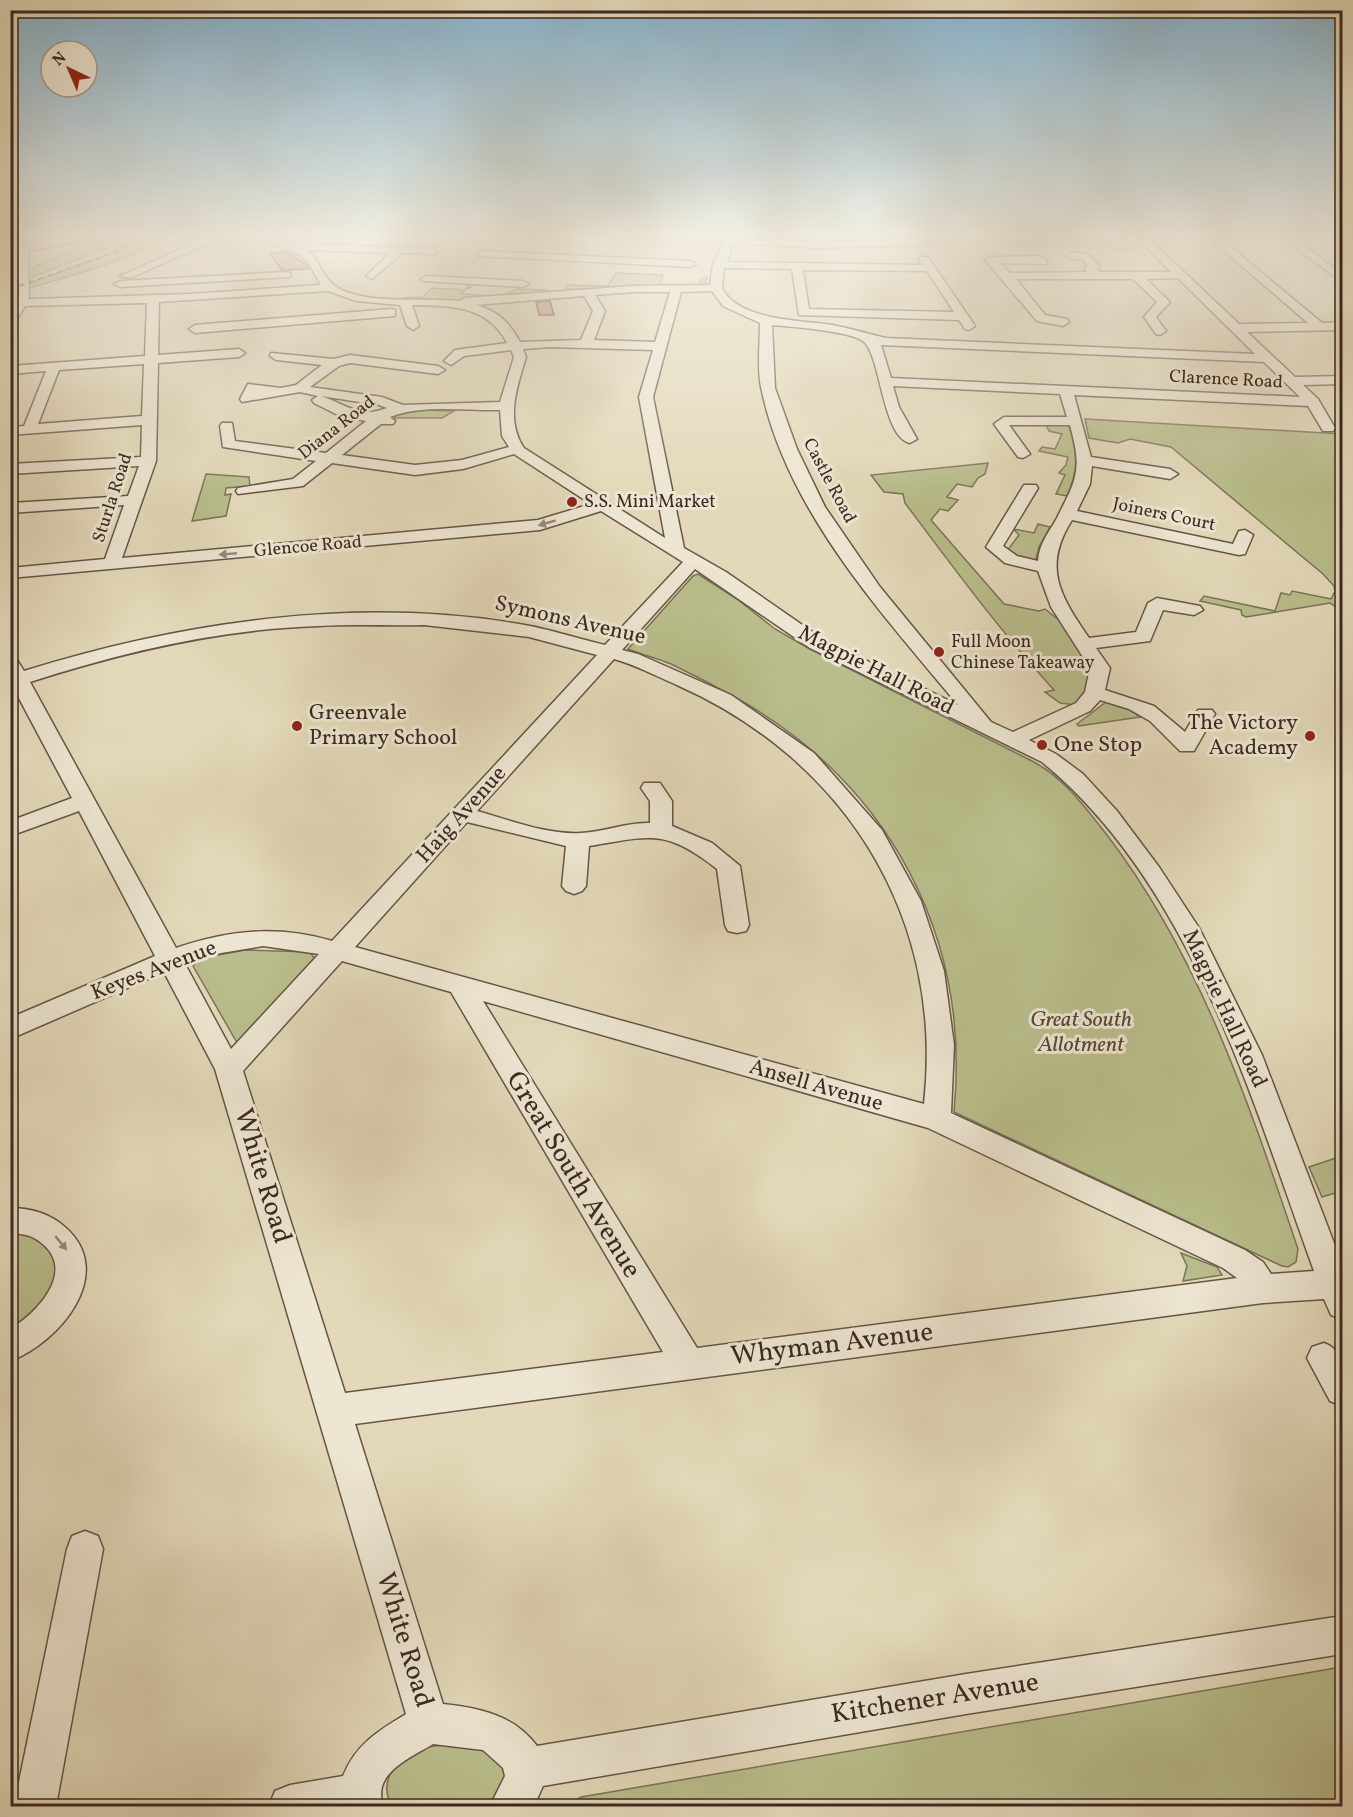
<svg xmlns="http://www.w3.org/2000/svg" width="1353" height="1817" font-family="Vollkorn,serif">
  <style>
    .green { fill: #b9be8c; stroke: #7a7456; stroke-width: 1.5 }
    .building { fill: #cd8b78; stroke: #3c2921; stroke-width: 1.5 }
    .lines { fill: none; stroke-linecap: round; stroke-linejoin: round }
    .minor-casing { stroke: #665547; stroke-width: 3 }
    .major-casing { stroke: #3c2921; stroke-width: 3 }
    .minor { fill: #ede6d2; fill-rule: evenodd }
    .major { fill: #e2bc7d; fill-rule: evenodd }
    .rail { stroke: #3c2921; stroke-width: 2; stroke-dasharray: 5 5; stroke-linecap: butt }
    .oneway { fill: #94887a }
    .poi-dot { fill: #8f2418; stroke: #ede6d2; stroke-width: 2 }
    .labels { text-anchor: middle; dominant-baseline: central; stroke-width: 6; stroke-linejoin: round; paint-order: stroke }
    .far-street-label { font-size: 18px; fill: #3c2921; stroke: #ede6d2 }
    .far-poi-label { font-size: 18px; fill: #3c2921; stroke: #ede6d2; text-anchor: start }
    .street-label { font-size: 22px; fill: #3c2921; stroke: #ede6d2 }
    .poi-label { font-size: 22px; fill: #3c2921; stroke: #ede6d2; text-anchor: start }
    .park-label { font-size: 22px; font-style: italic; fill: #554736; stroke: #ede6d2 }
    .near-street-label { font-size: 27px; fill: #3c2921; stroke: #ede6d2 }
  </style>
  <rect width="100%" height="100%" fill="#e3d9ba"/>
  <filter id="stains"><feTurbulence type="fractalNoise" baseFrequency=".00333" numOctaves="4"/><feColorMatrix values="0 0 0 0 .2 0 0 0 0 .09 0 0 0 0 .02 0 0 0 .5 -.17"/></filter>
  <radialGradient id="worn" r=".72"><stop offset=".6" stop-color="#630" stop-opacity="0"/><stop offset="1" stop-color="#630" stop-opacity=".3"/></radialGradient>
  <g class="green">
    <path d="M90,238H133L11,285V280L23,276V272L73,250Z"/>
    <path d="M148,238H170C119,263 65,278 11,293L10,290L116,252Z"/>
    <path d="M1121,239L1135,249L1007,246L1004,242Z"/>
    <path d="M616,273L663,275L660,284L698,285L702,278H707L704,285L699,286H632L575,291L566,288V285L608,286Z"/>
    <path d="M470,284L474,285L459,294C477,293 502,301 516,289L547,290L540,293L450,301L402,300V298L423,297L432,288L465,290Z"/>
    <path d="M418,410L454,411L442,418H394L398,413Z"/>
    <path d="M1085,419L1342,434V611L1330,603L1246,617L1242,615L1241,610L1200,601L1204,596L1275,611L1281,593L1290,595L1292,591L1331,599L1335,591L1334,586L1323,574L1171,447L1130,439L1118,443L1089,438Z"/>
    <path d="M1068,424C1078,450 1079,470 1067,496L1056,494L1065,475L1059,473L1066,465L1068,457L1039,451L1042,447L1055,449L1062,434L1049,431L1046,425Z"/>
    <path d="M988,463L985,474L978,478L972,487L957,484L947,497L958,500L948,511L940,509L931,520L1004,604L1039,611L1045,609L1060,621L1092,669L1090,686L1076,705L1060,703L1045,692L1054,690C1000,631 953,567 905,503L903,494L884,492L871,475Z"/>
    <path d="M206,474L249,477L250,486L226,488L225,495L231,494L226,516L192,521Z"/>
    <path d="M1038,524L1050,527L1039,547L1036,559L1032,562L1004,555L1019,535L1013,529L1034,533Z"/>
    <path d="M698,574L737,599L775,629L808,648L1034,762C1065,779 1085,807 1107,835C1201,958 1249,1104 1298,1249L1296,1262L1288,1267L1282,1266L954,1112C971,938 891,787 740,700C717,687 694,675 671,664C657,658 642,655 628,649L693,576Z"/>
    <path d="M1106,702L1130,710L1140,717L1079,726L1077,724Z"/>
    <path d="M245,950L310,952L315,959L239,1042L236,1041L193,966L202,958Z"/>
    <path d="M1342,1156V1191L1322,1197L1309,1167Z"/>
    <path d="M10,1229L53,1244L62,1281L10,1340Z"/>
    <path d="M1181,1253L1217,1267L1222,1275L1183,1281L1187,1266Z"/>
    <path d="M1342,1667V1806H566L581,1797Z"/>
    <path d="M453,1744H480L510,1758L502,1794L490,1806H392C378,1782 395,1758 420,1749C430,1746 443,1745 453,1744Z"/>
  </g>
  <g class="building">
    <path d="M284,251L306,264L309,269L282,270L270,254Z"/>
    <path d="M550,301L554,315H539L536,302Z"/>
  </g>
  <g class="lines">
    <g class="minor-casing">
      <g id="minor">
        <path d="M206,238H220L130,278L120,276Z"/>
        <path d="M260,238H277L292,243L436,249V253L432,254L402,253L372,279L366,276L390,253L307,250C320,260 322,277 335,286C364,306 425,297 459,301L465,298L634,286L710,285L713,265L723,242L706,241L701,238L819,242L1046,238L1041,241L819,248L733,243L727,262L922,265L919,259L920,257H928L975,326L969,330L965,329L959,320L799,315L792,269L724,268L722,288C738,321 801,320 832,325C850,328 868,334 886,338L1255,354L1178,278L1146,279L1170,302L1156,317L1166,331L1160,335L1156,334L1144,317L1157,302L1133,279H1016L1045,315L1067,319L1069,322L1063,326L1037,321L985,260L990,257L1039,256L1047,260V264L1000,263L1010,273L1087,272L1084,269L1088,266L1082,259H1071L1066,256L1071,253H1085L1100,266L1097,269L1099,272H1171L1137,238H1148L1239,324L1308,323L1209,238H1220L1322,323L1342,322V330L1247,332L1295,377L1342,376V384L1303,385L1318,399L1335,428L1333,431H1323L1308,406L1074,395L1091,457L1170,469L1178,474L1170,479L1092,466L1090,484L1077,511L1233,544L1239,531L1245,530L1253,535L1245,554L1239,555L1072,520C1042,567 1060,596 1089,638L1136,632L1148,603L1157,598L1200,606L1203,610L1194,615L1163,610L1150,641L1096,648L1110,668L1105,690L1154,706L1185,732L1198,710H1212L1215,714L1194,751H1180L1150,721L1129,709L1100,700L1090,711L1029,740L1056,754L1083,774L1117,811L1159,867L1199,928L1262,1055L1342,1264V1319L1331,1315L1324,1299L1263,1303L355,1424L443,1704C480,1708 514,1715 537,1746L966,1674L1342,1616V1654L966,1714L543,1786L534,1806H490L505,1776L503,1768L483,1750L433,1744C417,1754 387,1767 382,1787C380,1793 382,1800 382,1806H269L275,1791L290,1785L343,1776C356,1744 378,1731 406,1714L215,1069L164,972L10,1039V1018L155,956L79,811L10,836V821L72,798L13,687L10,688V658L17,660L24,671C183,621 364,595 530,626C555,631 580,639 605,645L683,562L601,511L540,530L10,578V568L105,559L124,505L10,513V503L128,496L139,466L10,474V464L141,457L142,425L10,435V427L24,426L46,371L10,374V366L145,356L147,303L25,306L14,324L10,325V311L19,297V245L28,247L29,299L190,294L321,285L308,262L300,255ZM803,270L927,271L954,312L809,309ZM328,291L356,301L400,305L407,326L413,330L419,326L412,305C450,306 488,305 507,343L455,350L444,361L451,365L464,356L511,350L514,357L500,402L403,405L382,397L310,387L339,366L350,363L438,374L445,370L438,366L350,355L334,359L271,353L270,356L276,360L322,365L296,385L281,388L248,384L240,399L242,402L300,392L318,396L312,400L314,403L340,416L366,421L326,453L235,441L232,423H222L220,426L223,447L316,461L293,479L238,488L236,491L238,494L303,486L332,463L415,475L463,469L514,454L591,504L538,520L122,558L156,461L158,363L239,357L245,353L239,349L158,355L159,302ZM712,291L723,306L760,323C760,344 757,367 761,387C786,510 881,612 958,705L824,640L726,572L684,548L653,397L681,292ZM634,292H670L655,342L594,340L605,311L595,295ZM584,296L593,311L581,340L520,342C509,322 498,311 476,305ZM772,325C792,327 850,331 863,341C881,354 882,437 910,443L917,439L899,407L893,386L1060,394L1067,417H1004L994,424L1018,457L1023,458L1030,454L1009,425H1070C1083,472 1076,479 1057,518C1049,532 1039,544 1038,561L1017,556L1003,546L1038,488L1036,485H1024L986,547L1005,563L1038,571L1051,607L1090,668L1085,692L1076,703L1013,732L991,722L880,587L825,507L797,449L775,388ZM881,345L1264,362L1300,397L891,378ZM550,347L653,350L639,397L665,538L524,448C505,420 517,387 526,357L523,349ZM144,364L142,416L38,424L59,370ZM321,396L379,405L387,408C360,419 347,405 321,396ZM500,410L502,436L509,447L462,460L415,465L342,455L381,424H393L395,421L390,417C423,404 466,411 500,410ZM695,569L810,648L1042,762C1191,884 1251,1097 1314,1271L1271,1274L1263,1262L1245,1250L951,1113L954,1045L944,971L921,901L882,830L814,753L731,695L638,654L622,650ZM424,625L529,637L597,655L332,941C277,925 230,930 176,948L30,682C123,652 221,629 319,626C354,624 389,626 424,625ZM614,659C636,665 656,676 677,685C846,760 945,918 924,1104L355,947L467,822L566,846L562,886L566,891L574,894L582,891L586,886L589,846C650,836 665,828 717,869L725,925L728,931L737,933L746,931L749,925L740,866L712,843L672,826V801L660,783H644L641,788L650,801V823C626,822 605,832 581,833C547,835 510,820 477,811ZM263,946L319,954L231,1049L185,964L209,955ZM342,961L451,992L663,1352L345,1393L243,1071ZM483,1001L928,1128L1223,1268L1237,1278L697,1348Z"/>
        <path d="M1282,238H1294L1342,274V282Z"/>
        <path d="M482,251L690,261L696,264L690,267L478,256V252Z"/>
        <path d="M286,272L290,273V277L120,287L114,284L120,281Z"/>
        <path d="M427,276L523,281L529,284L523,287L423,281L421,279Z"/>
        <path d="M391,309L395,310V316L195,333L189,329L195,325Z"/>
        <path d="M10,1208C31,1208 51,1214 66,1228C117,1274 59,1343 10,1361V1329C36,1314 74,1274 45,1246C34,1236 25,1233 10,1234Z"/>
        <path d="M1324,1343C1349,1352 1344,1383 1342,1406L1330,1401L1307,1358L1312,1347Z"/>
        <path d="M85,1531L98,1536L103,1549L56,1806H14L67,1549L72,1536Z"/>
      </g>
    </g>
    <g class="major-casing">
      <path id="major" d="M54,238H83L76,242L10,254V246Z"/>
    </g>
    <use href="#minor" class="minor"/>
    <use href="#major" class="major"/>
    <path class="rail" d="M10,289L94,260L142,238"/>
  </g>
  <defs><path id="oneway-solid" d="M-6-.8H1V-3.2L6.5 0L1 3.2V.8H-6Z" transform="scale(1.5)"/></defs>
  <g class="oneway">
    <use href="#oneway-solid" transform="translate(547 523) rotate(164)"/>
    <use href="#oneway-solid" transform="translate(228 554) rotate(175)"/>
    <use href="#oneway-solid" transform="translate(61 1243) rotate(51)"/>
  </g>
  <linearGradient id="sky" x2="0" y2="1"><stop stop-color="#87b6d2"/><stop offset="0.48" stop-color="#f2eee0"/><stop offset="1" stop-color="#f2eee0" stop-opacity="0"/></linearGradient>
  <rect width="1353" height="492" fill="url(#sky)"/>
  <g class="poi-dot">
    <circle cx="572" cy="502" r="6"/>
    <circle cx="939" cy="652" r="6"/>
    <circle cx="297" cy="726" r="6"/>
    <circle cx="1310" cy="736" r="6"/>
    <circle cx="1042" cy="745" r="6"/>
  </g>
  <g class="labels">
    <g class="far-street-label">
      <text transform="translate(1226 380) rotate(3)">Clarence Road</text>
      <text transform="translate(337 428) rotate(-38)">Diana Road</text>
      <text transform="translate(829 481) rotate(62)">Castle Road</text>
      <text transform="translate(113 498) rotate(-72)">Sturla Road</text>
      <text transform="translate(1164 515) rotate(12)">Joiners Court</text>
      <text transform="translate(308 547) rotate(-5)">Glencoe Road</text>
    </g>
    <g class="far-poi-label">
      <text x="584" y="502">S.S. Mini Market</text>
      <text x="951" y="642">Full Moon<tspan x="951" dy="21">Chinese Takeaway</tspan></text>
    </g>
    <g class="street-label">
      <text transform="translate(570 621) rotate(13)">Symons Avenue</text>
      <text transform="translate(876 671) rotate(27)">Magpie Hall Road</text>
      <text transform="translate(462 815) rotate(-48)">Haig Avenue</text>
      <text transform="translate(154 971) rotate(-21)">Keyes Avenue</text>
      <text transform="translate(1224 1009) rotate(65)">Magpie Hall Road</text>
      <text transform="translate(816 1086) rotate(16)">Ansell Avenue</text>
    </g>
    <g class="poi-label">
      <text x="309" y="713">Greenvale<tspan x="309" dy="25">Primary School</tspan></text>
      <text x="1298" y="723" text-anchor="end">The Victory<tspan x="1298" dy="25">Academy</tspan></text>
      <text x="1054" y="745">One Stop</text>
    </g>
    <g class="park-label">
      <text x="1081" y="1020">Great South<tspan x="1081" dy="25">Allotment</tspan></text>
    </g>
    <g class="near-street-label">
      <text transform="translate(573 1175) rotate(59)">Great South Avenue</text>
      <text transform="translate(262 1176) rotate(73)">White Road</text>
      <text transform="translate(832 1345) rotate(-7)">Whyman Avenue</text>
      <text transform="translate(404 1640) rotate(73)">White Road</text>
      <text transform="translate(935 1699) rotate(-9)">Kitchener Avenue</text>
    </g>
  </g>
  <rect width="1353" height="1817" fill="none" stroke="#e3d9ba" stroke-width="36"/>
  <rect x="12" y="12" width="1329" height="1793" fill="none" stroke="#3c2921" stroke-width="3"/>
  <rect x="18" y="18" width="1317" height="1781" fill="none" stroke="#3c2921" stroke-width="1.5"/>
  <g transform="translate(69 69) rotate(316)"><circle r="28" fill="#ede6d2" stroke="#a69a8b" stroke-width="1.5"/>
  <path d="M0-4.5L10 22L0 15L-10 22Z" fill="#8f2418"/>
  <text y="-9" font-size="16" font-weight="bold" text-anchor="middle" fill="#3c2921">N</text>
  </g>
  <rect width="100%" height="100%" filter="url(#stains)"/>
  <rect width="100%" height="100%" fill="url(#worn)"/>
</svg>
